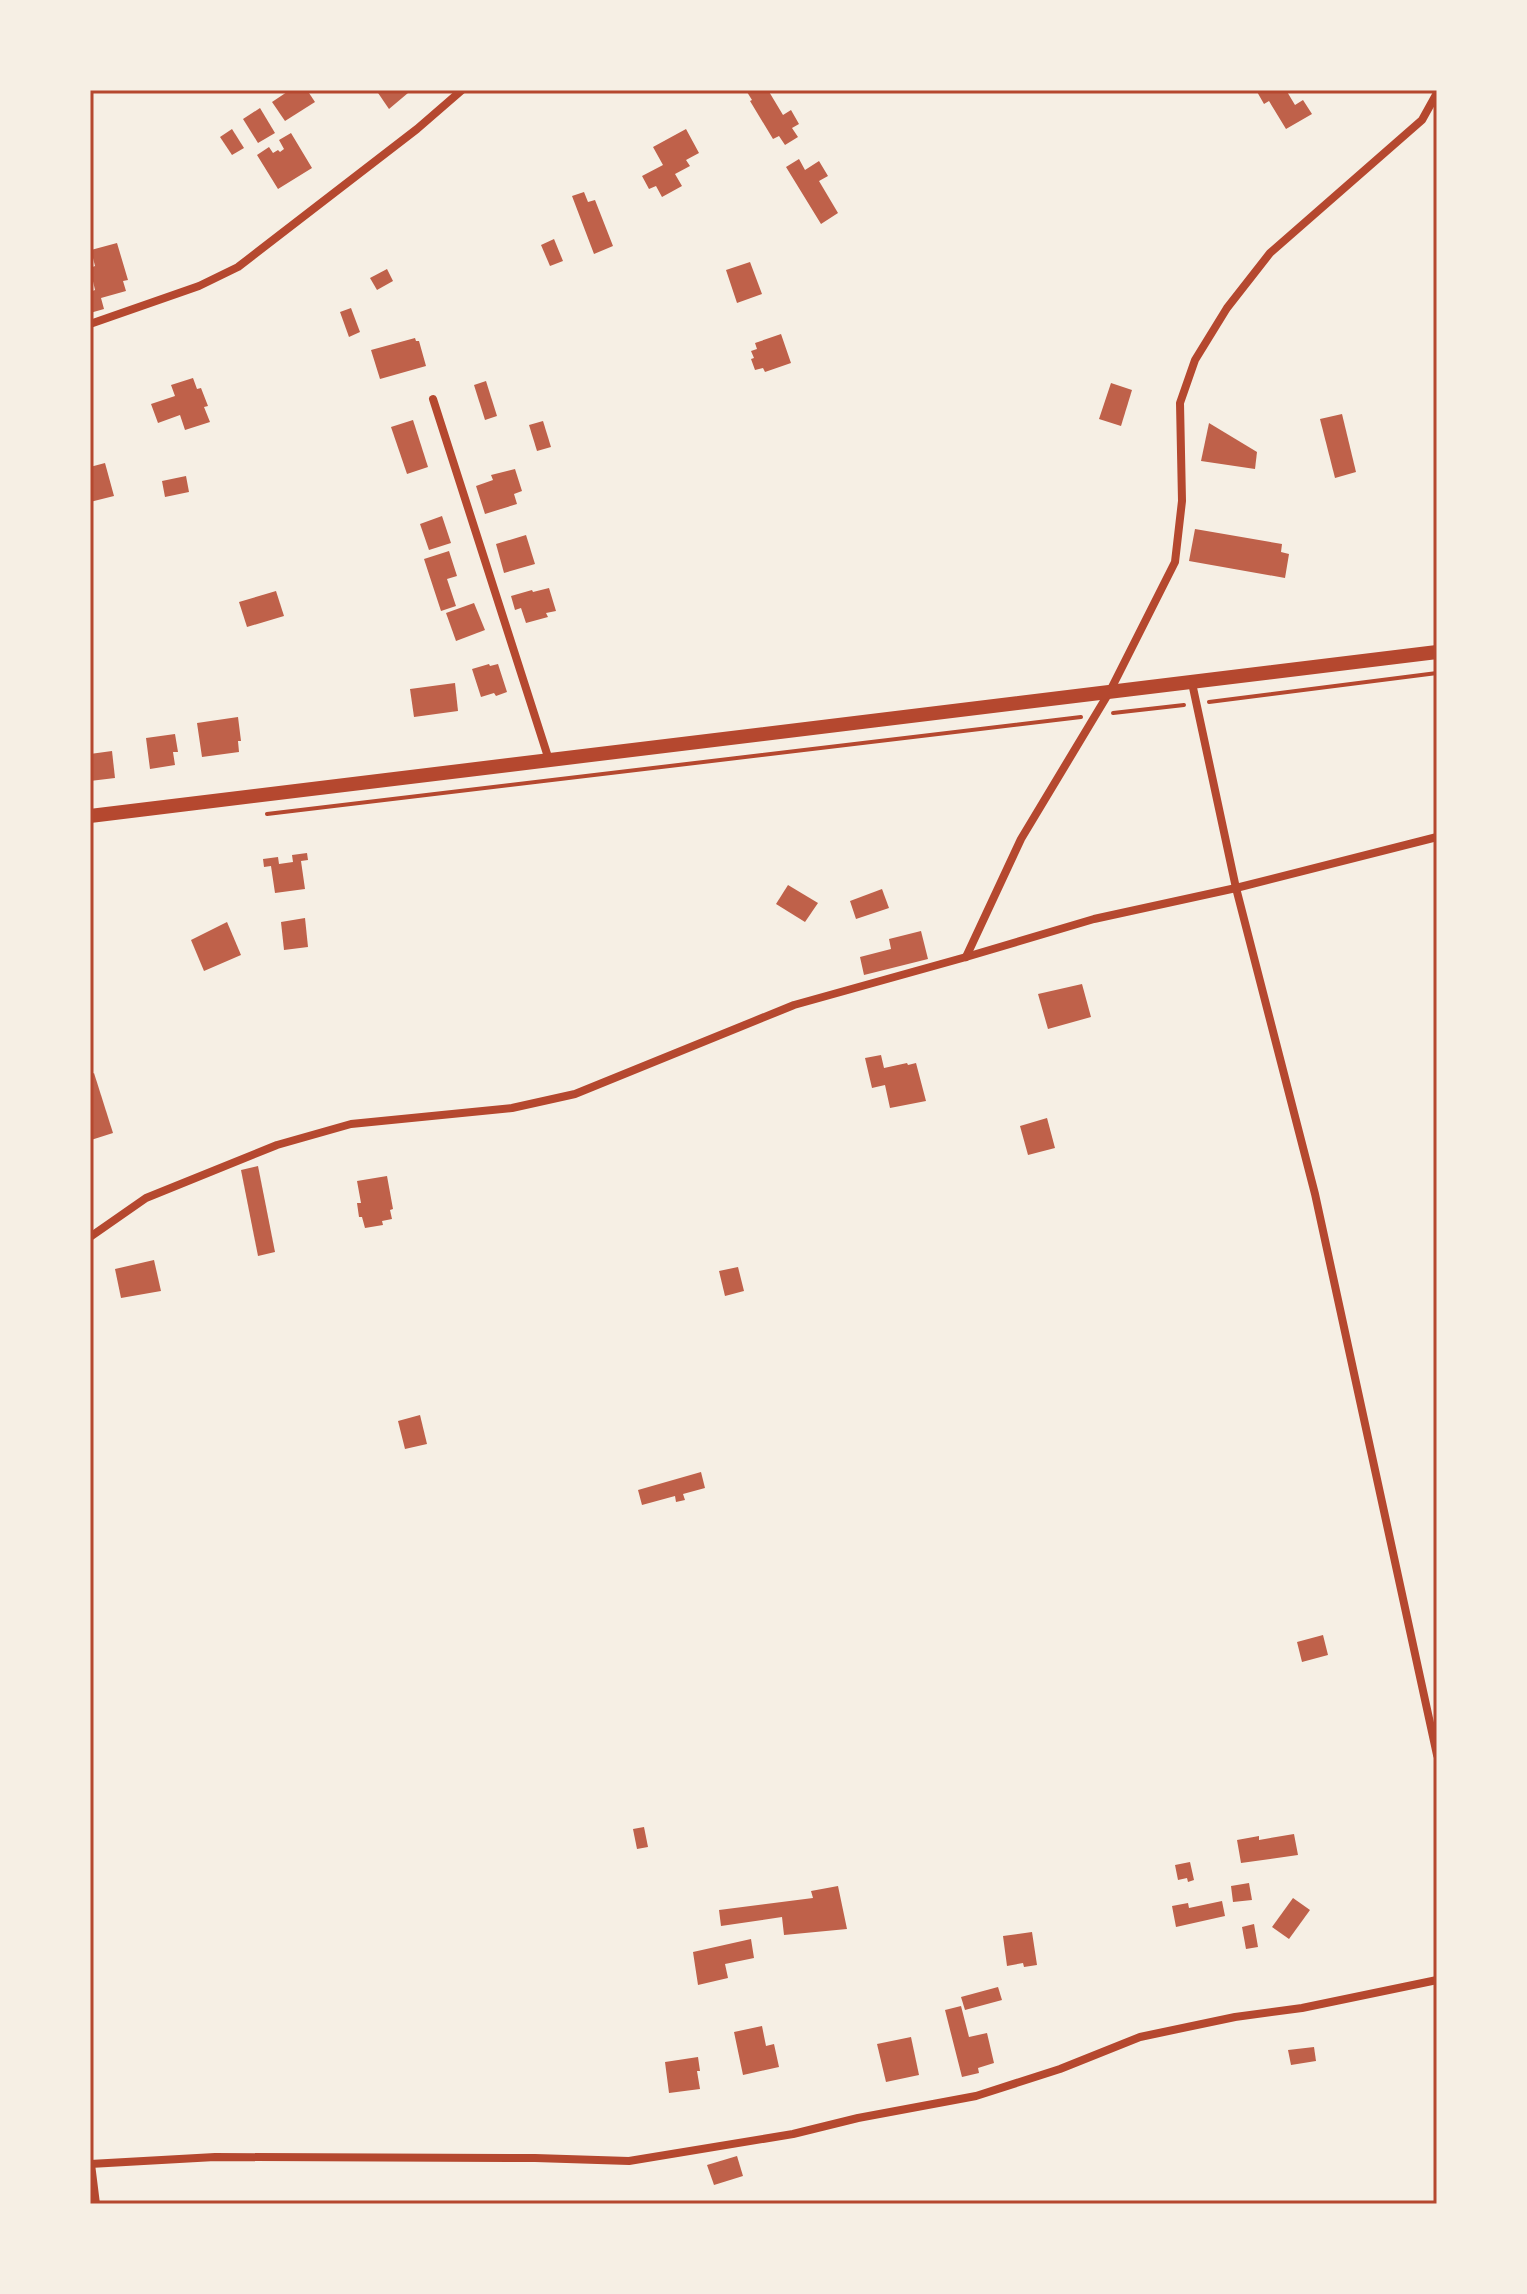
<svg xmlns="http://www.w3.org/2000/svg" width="1527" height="2294" font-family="'Sofia Sans Condensed',sans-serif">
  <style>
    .building { fill: #bf614a }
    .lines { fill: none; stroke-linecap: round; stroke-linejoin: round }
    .path { stroke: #b5482f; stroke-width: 4 }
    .minor { stroke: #b5482f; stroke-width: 8 }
    .tertiary { stroke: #b5482f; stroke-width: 14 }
    .neatline { fill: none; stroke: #b5482f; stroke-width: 3 }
  </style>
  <rect width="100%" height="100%" fill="#f6efe4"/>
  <g class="building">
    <path d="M290,90H307L315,102L285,121L272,102Z"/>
    <path d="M376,90H406L408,93L389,109Z"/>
    <path d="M752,90H768L783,115L791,110L799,124L792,128L798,137L785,145L779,136L773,139L750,101L752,100L747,92Z"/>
    <path d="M1256,90H1280L1281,92L1286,90L1295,105L1303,100L1312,114L1286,129L1269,101L1264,104Z"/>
    <path d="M260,108L275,133L258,143L243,119Z"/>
    <path d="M232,129L244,148L232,155L220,137Z"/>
    <path d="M686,129L699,153L686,160L690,166L675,174L682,186L662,197L656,186L649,189L642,176L663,165L653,147Z"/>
    <path d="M291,133L312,168L278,189L257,155L269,147L273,153L278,150L280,152L284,149L279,140Z"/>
    <path d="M799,159L805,170L819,161L828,176L819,181L838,213L821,224L786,167Z"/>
    <path d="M584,192L588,202L595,200L613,246L594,254L572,196Z"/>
    <path d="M554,239L563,261L550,266L541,245Z"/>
    <path d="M117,243L128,280L123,281L126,291L101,298L104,309L90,313V292L95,290L90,268L95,266L91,250Z"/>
    <path d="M750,262L762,294L737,303L726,270Z"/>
    <path d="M387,269L393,281L377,290L370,278Z"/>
    <path d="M351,308L360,332L349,337L340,312Z"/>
    <path d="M781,334L791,363L765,372L763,368L755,370L751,359L754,358L751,351L757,349L755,343Z"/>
    <path d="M415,338L416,341H419L426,366L380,379L371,350Z"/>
    <path d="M193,378L197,389L201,388L208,406L204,407L210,422L185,430L180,415L158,423L151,404L175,396L171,385Z"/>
    <path d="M486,381L497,416L485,420L474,385Z"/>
    <path d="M1111,383L1132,390L1121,426L1099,419Z"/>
    <path d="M1342,414L1356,472L1335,478L1320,419Z"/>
    <path d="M413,420L428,467L407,474L391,427Z"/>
    <path d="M543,421L551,447L537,451L529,425Z"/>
    <path d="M1209,423L1257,452L1255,469L1201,461Z"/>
    <path d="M105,463L114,496L90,502V467Z"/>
    <path d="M515,469L522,491L514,494L517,504L485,514L476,486L493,480L491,475Z"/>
    <path d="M186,476L189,492L165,497L162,481Z"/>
    <path d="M442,516L451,543L429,550L420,524Z"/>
    <path d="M1195,529L1282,544L1281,552L1289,554L1285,578L1189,561Z"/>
    <path d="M526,535L535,564L504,573L496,544Z"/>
    <path d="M449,551L457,576L447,579L456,606L441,611L424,559Z"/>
    <path d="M549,588L556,611L546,613L548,617L526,623L521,608L515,610L511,596L532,590L533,592Z"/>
    <path d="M276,591L284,616L247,627L239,602Z"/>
    <path d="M474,603L485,630L456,641L446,613Z"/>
    <path d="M489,664L490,666L498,664L507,692L496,696L494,693L481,697L472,669Z"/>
    <path d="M455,683L458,711L414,717L410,689Z"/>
    <path d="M238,717L241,741H238L239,752L202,757L197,723Z"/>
    <path d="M175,734L178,752H173L175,765L150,769L146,738Z"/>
    <path d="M112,751L115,778L90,781V754Z"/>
    <path d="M307,853L308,860L301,861L305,889L275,893L271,866L264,867L263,859L278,857L279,864L293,862L292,855Z"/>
    <path d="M788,885L818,903L805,922L776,904Z"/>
    <path d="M882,889L889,908L856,919L850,901Z"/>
    <path d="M305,918L308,947L284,950L281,922Z"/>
    <path d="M227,922L241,955L204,971L191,940Z"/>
    <path d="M921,931L928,959L864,975L860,957L891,949L889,939Z"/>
    <path d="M1082,984L1091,1017L1048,1029L1038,994Z"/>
    <path d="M881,1055L884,1068L907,1063L908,1065L916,1063L926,1101L890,1108L885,1085L872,1088L865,1058Z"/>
    <path d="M94,1073L113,1133L91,1140L90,1075Z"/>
    <path d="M1047,1118L1055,1148L1028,1155L1020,1126Z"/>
    <path d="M258,1166L275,1252L258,1256L241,1170Z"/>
    <path d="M387,1176L393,1209L390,1210L392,1219L382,1221L383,1225L365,1228L362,1217H359L357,1203H361L357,1181Z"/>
    <path d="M154,1260L161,1291L121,1298L115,1269Z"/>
    <path d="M738,1267L744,1291L725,1296L719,1271Z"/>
    <path d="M420,1415L427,1444L405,1449L398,1421Z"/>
    <path d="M701,1472L705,1488L683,1494L685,1500L676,1502L675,1496L642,1505L638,1490Z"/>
    <path d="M1323,1635L1328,1655L1302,1662L1297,1642Z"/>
    <path d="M644,1827L648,1847L637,1849L633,1829Z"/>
    <path d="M1294,1834L1298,1855L1241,1863L1237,1840L1259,1836V1840Z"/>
    <path d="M1190,1862L1194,1880L1188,1882L1187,1878L1178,1880L1175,1865Z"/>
    <path d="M1249,1883L1252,1900L1233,1902L1231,1886Z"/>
    <path d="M838,1886L847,1929L784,1935L782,1917L721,1926L719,1910L813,1898L811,1891Z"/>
    <path d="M1293,1898L1310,1910L1289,1939L1272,1927Z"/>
    <path d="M1222,1901L1225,1916L1176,1927L1172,1906L1188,1903L1189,1908Z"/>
    <path d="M1254,1924L1258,1947L1246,1949L1242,1927Z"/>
    <path d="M1032,1932L1037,1965L1024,1967L1023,1963L1007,1966L1003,1936Z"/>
    <path d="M751,1939L754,1958L725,1964L728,1978L698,1985L693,1952Z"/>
    <path d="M998,1987L1002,2000L965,2010L961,1997Z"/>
    <path d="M961,2006L969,2037L987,2033L994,2063L978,2068L979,2073L962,2077L945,2010Z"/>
    <path d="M762,2026L766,2046L774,2044L779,2067L743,2075L734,2032Z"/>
    <path d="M911,2037L919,2075L886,2082L877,2044Z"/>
    <path d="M1314,2047L1316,2061L1291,2065L1288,2050Z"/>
    <path d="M698,2057L700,2071H697L700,2089L669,2093L665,2062Z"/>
    <path d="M737,2156L743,2176L714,2185L707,2165Z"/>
  </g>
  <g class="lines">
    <g class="path">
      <path d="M1209,702L1437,673"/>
      <path d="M1113,713L1184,705"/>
      <path d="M267,814L1081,717"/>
    </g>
    <g class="minor">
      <path d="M90,324L199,286L238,267L417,129L462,90"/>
      <path d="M433,399L549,760"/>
      <path d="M1192,683L1236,888L1315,1194L1437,1755"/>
      <path d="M966,957L1021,839L1110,691L1175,562L1182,501L1180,403L1195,360L1227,308L1270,253L1422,120L1437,93"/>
      <path d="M90,1237L146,1198L277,1145L351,1124L512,1108L575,1094L794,1005L966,957L1094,919L1236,888L1437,837"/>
      <path d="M90,2164L215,2157L535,2158L629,2161L793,2134L858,2118L976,2096L1060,2069L1140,2037L1235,2017L1302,2008L1437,1980"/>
      <path d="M91,2164L96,2204"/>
    </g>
    <path class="tertiary" d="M90,816L1437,652"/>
  </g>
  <rect width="1527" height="2294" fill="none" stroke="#f6efe4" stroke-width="184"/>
  <rect x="92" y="92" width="1343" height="2110" class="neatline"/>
</svg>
